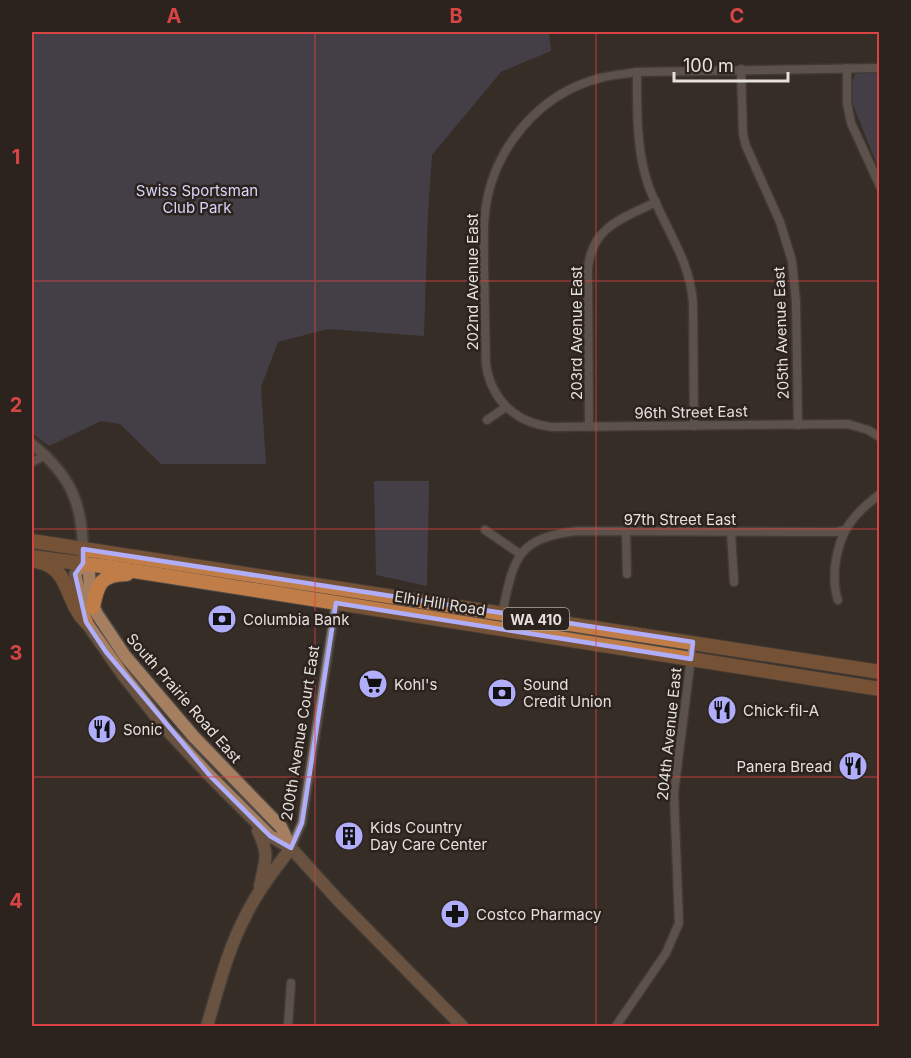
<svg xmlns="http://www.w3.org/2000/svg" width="911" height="1058" font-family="Inter,sans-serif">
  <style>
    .green { fill: #54546f }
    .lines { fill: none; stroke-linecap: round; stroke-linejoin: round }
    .minor-casing { stroke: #514a45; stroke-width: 11 }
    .tertiary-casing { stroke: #514a45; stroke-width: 14 }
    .secondary-casing { stroke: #514a45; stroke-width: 15 }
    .primary-casing { stroke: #514a45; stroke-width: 16 }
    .minor { stroke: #8a7f78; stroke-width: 8 }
    .tertiary { stroke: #8a7f78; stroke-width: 10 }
    .secondary { stroke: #a67e60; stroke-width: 12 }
    .primary { stroke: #c17d47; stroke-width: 14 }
    .marked { fill: none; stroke: #b0aefa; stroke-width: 4.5; stroke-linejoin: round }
    .grid { fill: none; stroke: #d84443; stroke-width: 1.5; stroke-opacity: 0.55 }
    .labels { text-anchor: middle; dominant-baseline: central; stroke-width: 5; stroke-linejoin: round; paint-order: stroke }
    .shield { fill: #2c231e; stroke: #aea7a3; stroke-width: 1.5 }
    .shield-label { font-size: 14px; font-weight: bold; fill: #e6e0dc }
    .park-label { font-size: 15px; fill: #d5d6fa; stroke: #2c231e }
    .street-label { font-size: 15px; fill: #e6e0dc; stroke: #2c231e }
    .poi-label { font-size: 15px; fill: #e6e0dc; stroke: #2c231e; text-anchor: start }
    .neatline { fill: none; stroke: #d84443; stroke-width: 2 }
    .grid-label { font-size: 20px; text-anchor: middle; font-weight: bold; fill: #d84443 }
  </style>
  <rect width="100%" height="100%" fill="#362d27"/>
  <g class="green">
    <path d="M32,32H549L551,51L501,72L432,155L428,212L424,336L328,329L278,342L261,387L266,464H161L120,424L101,421L49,446L32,433Z"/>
    <path d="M862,72H879V170L852,102C850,92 851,84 855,74Z"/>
    <path d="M374,481H429L427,586L376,575Z"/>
  </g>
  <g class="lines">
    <g class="minor-casing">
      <g id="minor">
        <path d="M847,68V103L851,123L880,186"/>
        <path d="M880,68L637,72C625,74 612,75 600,78C538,94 492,150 485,213C483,231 484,250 484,268C485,300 485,332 486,365C492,401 516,423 552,427L848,424L868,430L880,437"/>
        <path d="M741,69L743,134L746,146L780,222L792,261L796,302L798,425"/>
        <path d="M637,72C637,109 636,152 649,187C664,227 690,259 693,303L694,426"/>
        <path d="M487,420L506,407"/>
        <path d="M589,427L588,268C592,226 624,218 656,202"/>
        <path d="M32,462L46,455"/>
        <path d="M485,530L520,554"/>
        <path d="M626,533L627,574"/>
        <path d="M731,533L734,582"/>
        <path d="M838,600C834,589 834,579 835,567C839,532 852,515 880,494"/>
        <path d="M502,614C514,559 515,538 578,531L836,532L845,530"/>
        <path d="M291,848L302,823L336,603"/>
        <path d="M288,1026L291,983"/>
        <path d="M616,1026L666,953L679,923L674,793L693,642"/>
      </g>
    </g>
    <g class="tertiary-casing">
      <path id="tertiary" d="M32,444C71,476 83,503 83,555"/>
    </g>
    <g class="secondary-casing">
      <g id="secondary">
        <path d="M258,831C270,855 265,861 260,886"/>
        <path d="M291,848L270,836L211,777L166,729L123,675L86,622L75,574L83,563L89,573L91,602L97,614L125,656L194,737L281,827L291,848L338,900L462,1026"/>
        <path d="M207,1026C218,990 227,951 245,917C257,892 274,870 291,848"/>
      </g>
    </g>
    <g class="primary-casing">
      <g id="primary">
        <path d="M32,541L880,672"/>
        <path d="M32,557L109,567L880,689"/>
        <path d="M39,562C70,568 66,603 86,622"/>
        <path d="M93,607C98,582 101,575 127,574"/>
      </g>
    </g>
    <use href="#minor" class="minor"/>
    <use href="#tertiary" class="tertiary"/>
    <use href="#secondary" class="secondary"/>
    <use href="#primary" class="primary"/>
  </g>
  <path d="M0 0H911V1058H0ZM83,549L693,642L691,659L336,603L302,823L291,848L270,836L211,777L106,652L86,622L75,574L83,563Z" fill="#362d27" fill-opacity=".55" fill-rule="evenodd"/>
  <path class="marked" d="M83,549L693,642L691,659L336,603L302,823L291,848L270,836L211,777L106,652L86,622L75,574L83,563Z"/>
  <path class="grid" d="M315,32V1026M596,32V1026M32,281H880M32,529H880M32,777H880"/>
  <defs>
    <g id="bank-disc" transform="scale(1.5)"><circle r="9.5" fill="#b0aefa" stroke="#2c231e"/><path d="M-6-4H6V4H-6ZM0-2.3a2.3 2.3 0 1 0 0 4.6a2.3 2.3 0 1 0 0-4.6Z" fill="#111"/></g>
    <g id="supermarket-disc" transform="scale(1.5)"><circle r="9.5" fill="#b0aefa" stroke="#2c231e"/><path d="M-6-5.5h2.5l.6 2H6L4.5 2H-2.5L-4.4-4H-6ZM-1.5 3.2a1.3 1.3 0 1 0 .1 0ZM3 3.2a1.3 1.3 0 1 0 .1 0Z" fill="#111"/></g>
    <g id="restaurant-disc" transform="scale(1.5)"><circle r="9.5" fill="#b0aefa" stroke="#2c231e"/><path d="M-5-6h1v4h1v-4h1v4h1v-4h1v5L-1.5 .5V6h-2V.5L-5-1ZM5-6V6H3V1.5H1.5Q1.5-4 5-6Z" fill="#111"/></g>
    <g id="building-disc" transform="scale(1.5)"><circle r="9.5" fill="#b0aefa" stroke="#2c231e"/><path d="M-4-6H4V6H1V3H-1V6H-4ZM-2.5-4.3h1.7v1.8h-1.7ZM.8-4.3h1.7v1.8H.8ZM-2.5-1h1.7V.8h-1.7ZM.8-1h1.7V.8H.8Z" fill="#111"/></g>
    <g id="pharmacy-disc" transform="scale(1.5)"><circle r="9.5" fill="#b0aefa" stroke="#2c231e"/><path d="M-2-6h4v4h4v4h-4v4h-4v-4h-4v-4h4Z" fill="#111"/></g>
  </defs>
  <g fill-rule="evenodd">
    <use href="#bank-disc" x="222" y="619"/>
    <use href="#supermarket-disc" x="373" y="684"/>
    <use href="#bank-disc" x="502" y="693"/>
    <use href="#restaurant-disc" x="722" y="710"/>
    <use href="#restaurant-disc" x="102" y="729"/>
    <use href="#restaurant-disc" x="853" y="766"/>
    <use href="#building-disc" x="349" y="836"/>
    <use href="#pharmacy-disc" x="455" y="914"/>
  </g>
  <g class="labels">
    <rect class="shield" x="503" y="608" width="66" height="22" rx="4.5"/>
    <g class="shield-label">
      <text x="536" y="619">WA 410</text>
    </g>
    <g class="park-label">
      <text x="197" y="190">Swiss Sportsman<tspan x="197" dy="17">Club Park</tspan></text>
    </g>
    <g class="street-label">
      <text transform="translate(472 282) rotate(-90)">202nd Avenue East</text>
      <text transform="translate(576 333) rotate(-90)">203rd Avenue East</text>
      <text transform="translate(781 333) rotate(-92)">205th Avenue East</text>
      <text transform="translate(691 412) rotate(-1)">96th Street East</text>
      <text x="680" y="519">97th Street East</text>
      <text transform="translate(440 603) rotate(9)">Elhi Hill Road</text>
      <text transform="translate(184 698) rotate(49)">South Prairie Road East</text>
      <text transform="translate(300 733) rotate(-81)">200th Avenue Court East</text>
      <text transform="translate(669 734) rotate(-84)">204th Avenue East</text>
    </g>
    <g class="poi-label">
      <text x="243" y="619">Columbia Bank</text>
      <text x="394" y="684">Kohl's</text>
      <text x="523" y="684">Sound<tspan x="523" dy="17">Credit Union</tspan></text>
      <text x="743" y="710">Chick-fil-A</text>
      <text x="123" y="729">Sonic</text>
      <text x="832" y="766" text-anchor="end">Panera Bread</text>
      <text x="370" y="827">Kids Country<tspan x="370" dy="17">Day Care Center</tspan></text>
      <text x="476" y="914">Costco Pharmacy</text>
    </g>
  </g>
  <rect width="911" height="1058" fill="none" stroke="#2c231e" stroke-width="66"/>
  <path d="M674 72v9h114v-9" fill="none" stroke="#e6e0dc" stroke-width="3"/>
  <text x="683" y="72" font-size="18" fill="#e6e0dc" stroke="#2c231e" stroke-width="4.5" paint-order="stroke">100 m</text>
  <rect x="33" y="33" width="845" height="992" class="neatline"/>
  <g class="grid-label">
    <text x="174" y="23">A</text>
    <text x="456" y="23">B</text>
    <text x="737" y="23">C</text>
    <text x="16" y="164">1</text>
    <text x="16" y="412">2</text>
    <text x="16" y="660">3</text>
    <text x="16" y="908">4</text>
  </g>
</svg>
